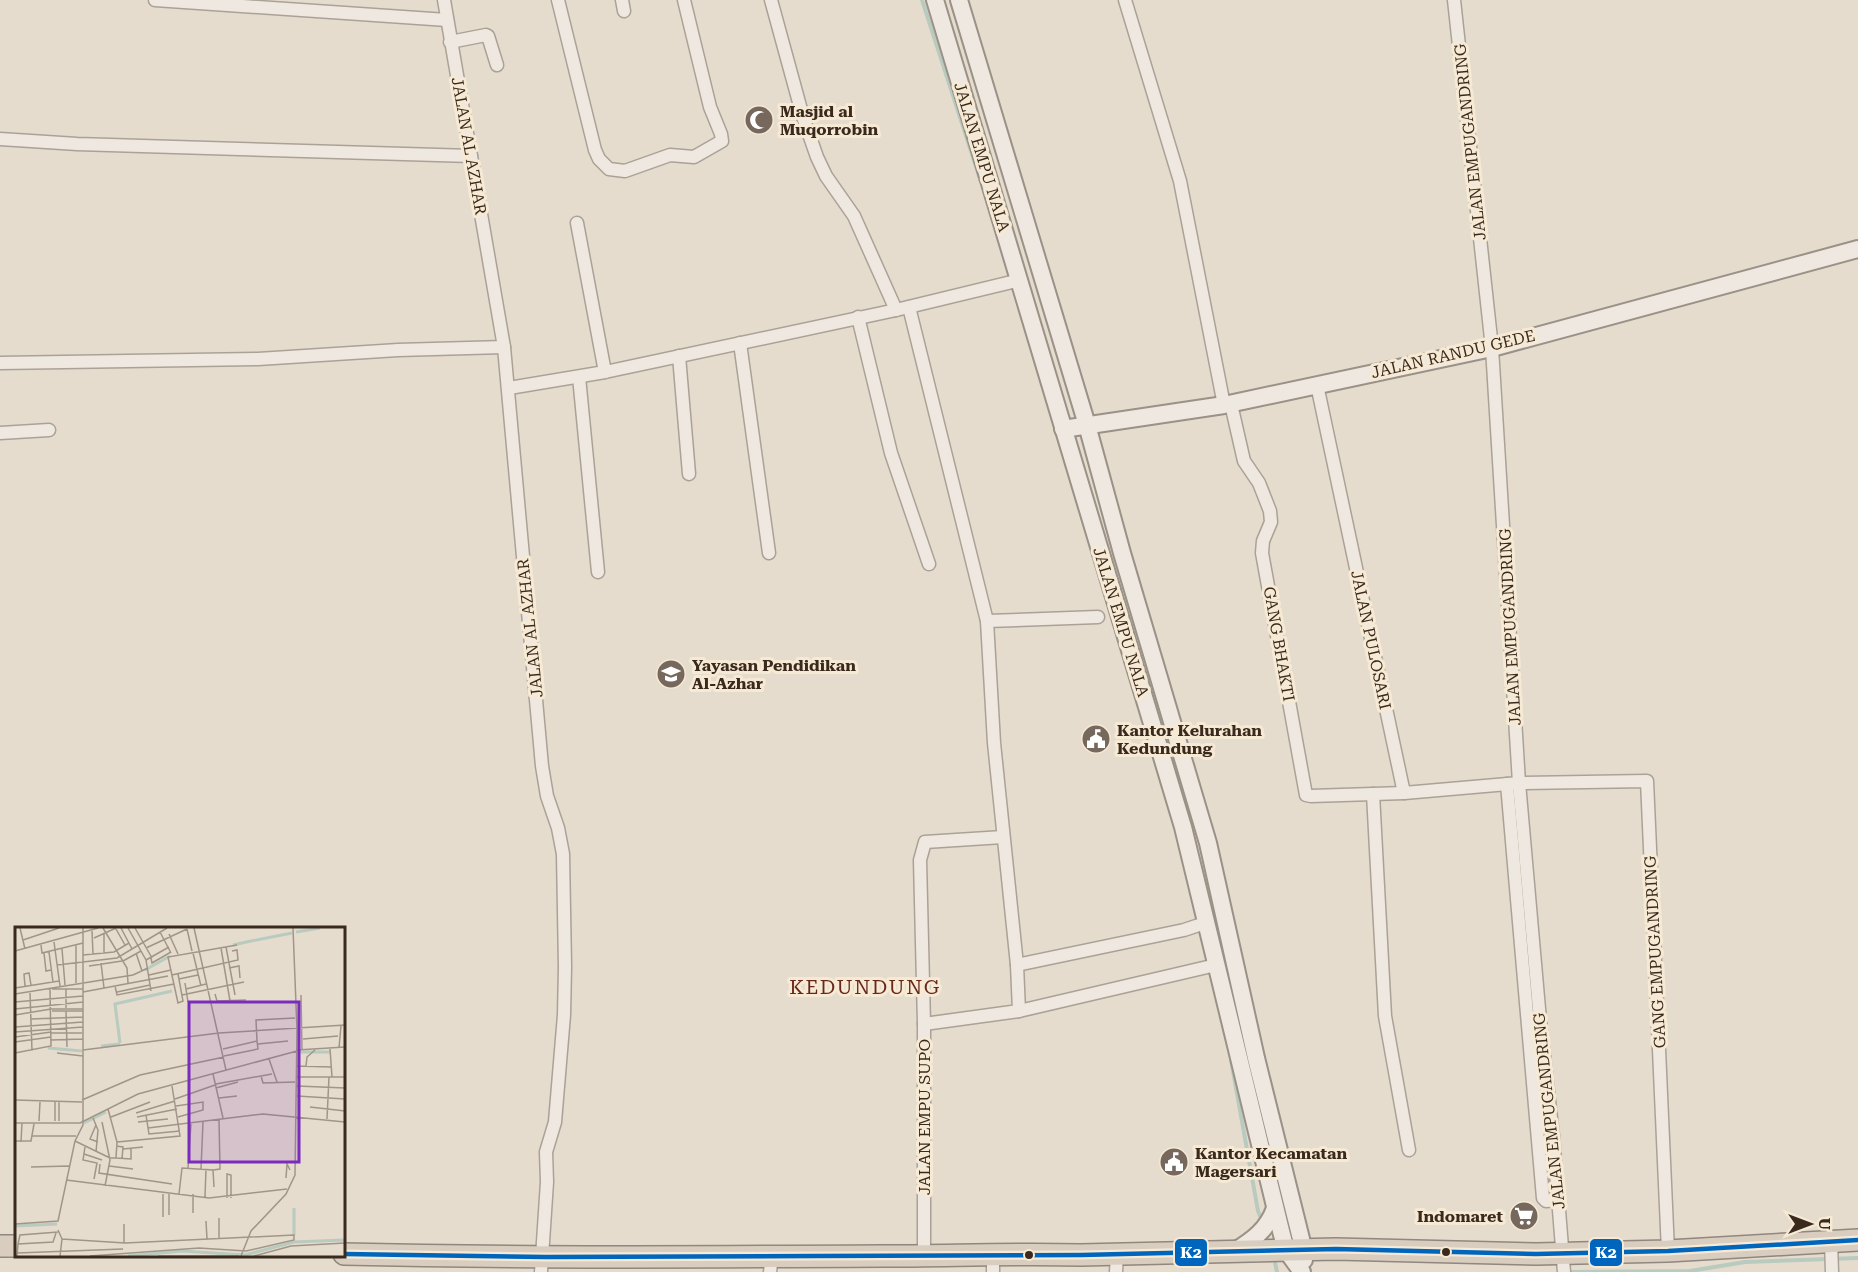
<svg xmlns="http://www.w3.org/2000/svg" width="1858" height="1272" font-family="'Roboto Serif',serif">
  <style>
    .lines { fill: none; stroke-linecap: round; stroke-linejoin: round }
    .stream { stroke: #b9cabf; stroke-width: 4 }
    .street-casing { stroke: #aba297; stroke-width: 15 }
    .secondary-casing { stroke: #9a9187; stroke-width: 20 }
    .highway-casing { stroke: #90877e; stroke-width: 24 }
    .street { stroke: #eee8e0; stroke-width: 12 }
    .secondary { stroke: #eee8e0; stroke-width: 16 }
    .highway { stroke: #d9cdbf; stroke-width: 21 }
    .bus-1-casing { stroke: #f7ead4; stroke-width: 9 }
    .bus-1 { stroke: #0065bd; stroke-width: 4.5 }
    .bus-dot { fill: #3a2a1e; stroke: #f7ead4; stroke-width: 2 }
    .labels { text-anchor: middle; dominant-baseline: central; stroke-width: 6; stroke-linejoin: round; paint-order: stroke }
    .poi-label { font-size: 16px; font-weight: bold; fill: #3a2a1e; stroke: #f7ead4; text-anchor: start }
    .street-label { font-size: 16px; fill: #3a2a1e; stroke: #f7ead4 }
    .quarter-label { font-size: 20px; letter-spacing: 1.5px; fill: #68271d; stroke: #f7ead4 }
    .inset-river { fill: none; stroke: #b9cabf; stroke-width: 3 }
    .inset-road { fill: none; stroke: #a19588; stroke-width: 1.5 }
    .view { fill: #7b2cbf; fill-opacity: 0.15; stroke: #7b2cbf; stroke-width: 3 }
    .inset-edge { fill: none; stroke: #3a2a1e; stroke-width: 3 }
    .line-badge { stroke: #f7ead4; stroke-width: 2 }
    .badge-label { font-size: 16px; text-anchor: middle; font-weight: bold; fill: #fff }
  </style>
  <rect width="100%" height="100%" fill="#e5dcce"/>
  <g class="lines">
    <g class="stream">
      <path d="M922,0L981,182"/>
      <path d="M1231,1060L1258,1211L1263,1223"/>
      <path d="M1274,1258L1277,1272"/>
      <path d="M1572,1272L1690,1271L1745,1262L1858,1258"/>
    </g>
    <g class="street-casing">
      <g id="street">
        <path d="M155,0L447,20"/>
        <path d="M444,0L504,347L542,766L547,796L558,828L563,854L565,967L564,1015L555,1122L546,1152L547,1182L541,1272"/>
        <path d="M558,0L595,150L599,159L609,169L625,171L670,155L694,157L722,141L721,134L710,107L684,0"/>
        <path d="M622,0L624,11"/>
        <path d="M771,0L803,117L817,157L826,176L854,216L896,310"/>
        <path d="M1125,0L1180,181L1224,405"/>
        <path d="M1454,0L1492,348L1519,783L1540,1020L1553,1136L1564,1272"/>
        <path d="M450,42L486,35L488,36L497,65"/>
        <path d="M0,139L77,144L471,156"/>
        <path d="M577,223L605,372"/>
        <path d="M909,307L987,621L994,743L1017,965L1019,1011L924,1024"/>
        <path d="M858,317L891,453L929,564"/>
        <path d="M740,343L769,553"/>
        <path d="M679,356L689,474"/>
        <path d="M0,363L258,359L398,350L504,347"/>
        <path d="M579,377L598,572"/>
        <path d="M1317,385L1404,793L1519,783L1647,781L1668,1251"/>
        <path d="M509,388L605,372L896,310L1020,280"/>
        <path d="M1231,404L1244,461L1259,483L1270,511L1271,522L1263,541L1262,553L1306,795L1311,796L1404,793"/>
        <path d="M0,433L49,430"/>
        <path d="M987,621L1098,617"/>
        <path d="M1507,784L1543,1198L1546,1201L1558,1200"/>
        <path d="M1373,794L1385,1016L1409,1150"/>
        <path d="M1017,965L1184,930L1205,923"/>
        <path d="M1019,1011L1216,965"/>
        <path d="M1831,1242L1832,1272"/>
        <path d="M924,1256V1024L920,860L925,842L1003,837"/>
        <path d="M770,1272L772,1256"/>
        <path d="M993,1272V1255"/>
        <path d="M1116,1272L1117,1253"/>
      </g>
    </g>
    <g class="secondary-casing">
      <g id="secondary">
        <path d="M935,0L1183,827L1281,1231L1286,1250L1302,1272"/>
        <path d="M959,0L1087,425L1122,553L1208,843L1256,1058L1304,1251V1260"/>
        <path d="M1063,429L1224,405L1492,348L1858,249"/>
        <path d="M1235,1251C1253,1240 1268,1229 1275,1208"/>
      </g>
    </g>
    <g class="highway-casing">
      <g id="highway">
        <path d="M0,1246H16"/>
        <path d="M344,1254C523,1258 703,1257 882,1256C949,1256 1015,1253 1081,1255L1336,1249L1536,1254L1668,1251L1858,1240"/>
      </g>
    </g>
    <use href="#street" class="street"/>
    <use href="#secondary" class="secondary"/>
    <use href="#highway" class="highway"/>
    <g class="bus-1-casing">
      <path id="bus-1" d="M344,1254L546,1257L815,1256L1081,1255L1336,1249L1536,1254L1668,1251L1858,1240"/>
    </g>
    <use href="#bus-1" class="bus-1"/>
  </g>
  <defs>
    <g id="mosque-disc" transform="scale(1.5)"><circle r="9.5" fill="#76685c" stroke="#f7ead4"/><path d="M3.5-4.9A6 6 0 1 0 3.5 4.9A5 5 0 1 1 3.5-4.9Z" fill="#fff"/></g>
    <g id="school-disc" transform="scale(1.5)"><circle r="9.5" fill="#76685c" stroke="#f7ead4"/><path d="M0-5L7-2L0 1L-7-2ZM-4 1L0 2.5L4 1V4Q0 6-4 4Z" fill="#fff"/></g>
    <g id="civic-disc" transform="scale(1.5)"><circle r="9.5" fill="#76685c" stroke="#f7ead4"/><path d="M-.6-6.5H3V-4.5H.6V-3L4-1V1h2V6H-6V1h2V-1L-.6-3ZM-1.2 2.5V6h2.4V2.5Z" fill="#fff"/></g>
    <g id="supermarket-disc" transform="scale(1.5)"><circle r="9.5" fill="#76685c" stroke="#f7ead4"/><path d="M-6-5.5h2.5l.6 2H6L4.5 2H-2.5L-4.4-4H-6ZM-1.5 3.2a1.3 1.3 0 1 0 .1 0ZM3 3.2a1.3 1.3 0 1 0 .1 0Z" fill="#fff"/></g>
  </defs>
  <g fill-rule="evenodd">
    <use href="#mosque-disc" x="759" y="120"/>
    <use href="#school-disc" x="671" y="674"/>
    <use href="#civic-disc" x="1096" y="739"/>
    <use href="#civic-disc" x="1174" y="1162"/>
    <use href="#supermarket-disc" x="1524" y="1216"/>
  </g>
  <g class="bus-dot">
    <circle cx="1446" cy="1252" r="5"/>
    <circle cx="1029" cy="1255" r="5"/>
  </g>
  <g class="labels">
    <g class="poi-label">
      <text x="780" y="111">Masjid al<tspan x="780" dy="18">Muqorrobin</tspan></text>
      <text x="692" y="665">Yayasan Pendidikan<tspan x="692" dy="18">Al-Azhar</tspan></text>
      <text x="1117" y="730">Kantor Kelurahan<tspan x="1117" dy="18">Kedundung</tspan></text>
      <text x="1195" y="1153">Kantor Kecamatan<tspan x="1195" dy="18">Magersari</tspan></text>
      <text x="1503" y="1216" text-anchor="end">Indomaret</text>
    </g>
    <g class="street-label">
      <text transform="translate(1470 142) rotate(-96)">JALAN EMPUGANDRING</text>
      <text transform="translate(469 146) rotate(80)">JALAN AL AZHAR</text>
      <text transform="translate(982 157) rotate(73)">JALAN EMPU NALA</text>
      <text transform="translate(1453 354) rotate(-13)">JALAN RANDU GEDE</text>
      <text transform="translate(1121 622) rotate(73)">JALAN EMPU NALA</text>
      <text transform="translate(1510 627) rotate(-93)">JALAN EMPUGANDRING</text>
      <text transform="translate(530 628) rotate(-96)">JALAN AL AZHAR</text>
      <text transform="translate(1371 640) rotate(78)">JALAN PULOSARI</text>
      <text transform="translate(1279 644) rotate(80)">GANG BHAKTI</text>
      <text transform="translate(1655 952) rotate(-93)">GANG EMPUGANDRING</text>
      <text transform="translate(1549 1111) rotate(-96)">JALAN EMPUGANDRING</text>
      <text transform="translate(924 1117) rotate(-90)">JALAN EMPU SUPO</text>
    </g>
    <g class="quarter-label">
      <text x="865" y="987">KEDUNDUNG</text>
    </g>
  </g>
  <g transform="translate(15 927)">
    <rect width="330" height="330" fill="#e5dcce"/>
    <path class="inset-river" d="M281,5L305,1M236,14L277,6M218,18L236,14M130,43L155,29M105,116L100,77L157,64M86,119L105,117M33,121L67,124M284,125H315M69,196L91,185M279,281V308M0,299L42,297M113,329L167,324L230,328L279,315L330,313"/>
    <path class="inset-road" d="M5,1L10,22M88,1L112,41L113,56M106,1L117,22M113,1L131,33L136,64M120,1L137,31M179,1L211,143M101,2L110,18M172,2L177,24M77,4L78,27M145,5L156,26M154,7L163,27M79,11L101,1M8,13L44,1M39,15L45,59M26,18L27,26L68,16M61,18V56M211,20L220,68M131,21L172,2M206,21L215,74M47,22L50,58M0,24L83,1M34,25L38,55M29,26L31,44L36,43M89,26V7M121,26L127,44M178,26L186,59M68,28L99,25L114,16M136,31L137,36L156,25M131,33L154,20M108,34L126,24M86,36L89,61M42,38L102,31L152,1M74,39L107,34M214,41L224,39L225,51M163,47L168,74L163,76L153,30L222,18M134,48L156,43M157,48L223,33L222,23L217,24M164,52L183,48M170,56L173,75M10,59L9,47L14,46L16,58M100,59L102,68L159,57M0,61L44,54M37,62H68M51,62V81M171,62L191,57M68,65L153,49M102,65L135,58M15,66L17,124M0,67L118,48L133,41M200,67L202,74L231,73M167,68L229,55M286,68L287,123M0,75L68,69M0,82L68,75M37,84H68M51,84L52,120M0,88L36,82H68M16,92L68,90M0,100L68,95M0,105L68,100M36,106H67M0,110L36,105M288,112L323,109M36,113L68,112M0,115L36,110M243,117L273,114M324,121L326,99M208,122L242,114L241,93L280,91M315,122L317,150M68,123L204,106L330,98M282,123L330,120M0,126L36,119L35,62M42,126L68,129M209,129L243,122L242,114M254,132L262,155M282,139L316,140M291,139L292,130L300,123M198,147L208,191M246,149L248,156L280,155M282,150H330M201,157L257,147M282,159L330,161M201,161L223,155M282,169L330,172M204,171L222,169M160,172L200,158M0,173L67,175M67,173L125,148L209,130M161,179L188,175V183L163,190M295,180L330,184M93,182L102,215L101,231H95M121,186L160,174M131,188L134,207L165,204M96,190L135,175M122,190L162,182M78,191L83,203L81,225M312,192L314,150M24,194L25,175M40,194V175M44,194V175M87,195L95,233L90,259M123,195L153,192M0,196H65L123,167L282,124M81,198L75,212L83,215M133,201L248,187L330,195M17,209H61M0,214H16L19,197M60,214L95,231M6,215L7,196M102,215L165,209L157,159M101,219L108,220L107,232M70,220L68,233L82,236L79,252M108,222L128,220M69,227L87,233M101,231L116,232V221M85,237L84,246L157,257M94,239L118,242M16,240L54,239M173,241L176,197M186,242L188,195M198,243L205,242L204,192M271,251L272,237L275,243M51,253L194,271L272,262M148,267V290M164,267L167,241L198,243L199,260M190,270L191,242M212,271V247L216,248V271M178,286V267M154,288V267M204,291V312M191,294L192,312M0,297L43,294L60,214L68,198V1M109,297V316M43,303L47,312L45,329M47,312L110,316L279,308V313L231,324L184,321L75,329M3,317L5,308L43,305M2,326L108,322M2,329L3,317L38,315L41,306M143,329H224M226,329L236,304L271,267L280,248L282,103L278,1M239,329L276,319L330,316"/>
    <path class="view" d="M174,75H284V235H174Z"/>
    <rect width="330" height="330" class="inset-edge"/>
  </g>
  <g class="line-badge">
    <rect x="1174" y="1238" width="34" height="29" rx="6" fill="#0065bd"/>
    <rect x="1589" y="1238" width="34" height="29" rx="6" fill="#0065bd"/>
  </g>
  <g class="badge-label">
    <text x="1191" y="1258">K2</text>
    <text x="1606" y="1258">K2</text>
  </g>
  <g transform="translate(1810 1224) rotate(90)" stroke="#f7ead4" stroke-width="4.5" paint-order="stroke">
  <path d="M0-4.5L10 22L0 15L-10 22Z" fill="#3a2a1e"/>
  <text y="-9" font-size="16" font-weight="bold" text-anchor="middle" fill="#3a2a1e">U</text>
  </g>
</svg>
